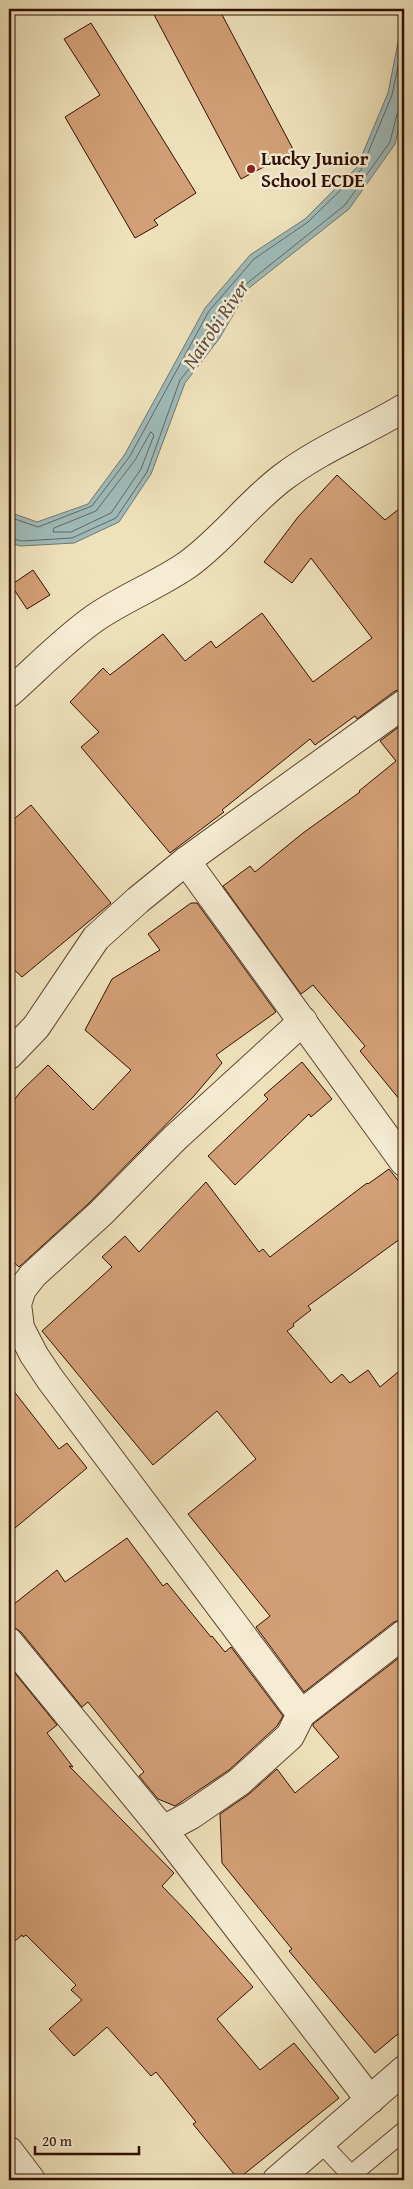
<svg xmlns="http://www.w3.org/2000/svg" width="413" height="2189" font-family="'Gentium Book Plus',serif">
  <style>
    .water { fill: #9ebbba; stroke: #727770 }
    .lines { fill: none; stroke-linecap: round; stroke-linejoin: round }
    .shore { stroke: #68665e; stroke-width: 1 }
    .building { fill: #d39f76; stroke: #311001 }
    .lane-casing { stroke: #604430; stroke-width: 20 }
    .street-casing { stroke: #604430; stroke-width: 30 }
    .lane { stroke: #f5ecd3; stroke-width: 18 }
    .street { stroke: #f5ecd3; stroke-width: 28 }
    .poi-dot { fill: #8f2418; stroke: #f5ecd3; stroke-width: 2 }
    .labels { text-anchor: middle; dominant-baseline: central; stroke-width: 5; stroke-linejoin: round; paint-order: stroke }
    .poi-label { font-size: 19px; font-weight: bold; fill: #311001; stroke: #f5ecd3; text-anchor: start }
    .water-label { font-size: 20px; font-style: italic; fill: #574c42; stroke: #f5ecd3 }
  </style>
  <rect width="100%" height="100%" fill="#efe2bb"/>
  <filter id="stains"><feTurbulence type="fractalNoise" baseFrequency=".004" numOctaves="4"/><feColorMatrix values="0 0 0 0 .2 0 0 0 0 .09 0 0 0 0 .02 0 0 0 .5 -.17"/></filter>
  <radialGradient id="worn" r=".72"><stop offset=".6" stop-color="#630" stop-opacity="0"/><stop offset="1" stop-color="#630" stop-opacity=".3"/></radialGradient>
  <path class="water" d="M404,12V105L395,144L349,209L249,288L219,339L185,383L151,474L119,522L74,543L21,546L9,543V512L37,522L88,504L125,454L205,308L250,255L305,219L357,167L388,93Z"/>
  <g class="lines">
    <g class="shore">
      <path d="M217,312H220V315L210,333L207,334L206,331Z"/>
      <path d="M151,432L154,435L141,469L111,513L71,532H53L54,528L96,511L135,460Z"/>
      <path d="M9,517L38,527L92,506L130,456L209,311L254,259L308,222L361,170L392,95L404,37"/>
      <path d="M9,538L22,541L72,538L116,518L147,472L180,380L215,337L245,285L345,205L390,142L397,114L404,110"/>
    </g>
  </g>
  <g class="building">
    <path d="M151,9H219L294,151L241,179Z"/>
    <path d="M91,23L196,193L154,220L158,225L135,238L65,117L100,95L64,39Z"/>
    <path d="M337,475L385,520L404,505V689L395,691L357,719L355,716L315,745L310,739L222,810L224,812L170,853L81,747L99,732L70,702L103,668L110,675L163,634L185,661L211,641L216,648L262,613L313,682L372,638L311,558L292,583L264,562L298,517Z"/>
    <path d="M33,570L50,595L27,609L11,585Z"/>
    <path d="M404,723V1105L360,1051L365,1046L313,985L301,994L223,886L250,866L255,872L303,833L360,792L359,791L396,761L380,741Z"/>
    <path d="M31,805L111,903L22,977L9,965V823Z"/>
    <path d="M191,903H197L276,1012L216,1055L222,1063L194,1096L88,1204L19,1267L9,1258V1107L21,1091L48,1065L93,1110L131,1070L85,1030L112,979L160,950L148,934Z"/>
    <path d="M302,1062L332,1099L311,1117L309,1114L235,1185L208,1156L268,1099L264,1095Z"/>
    <path d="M389,1169L404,1188V1236L308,1306L311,1310L293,1324L294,1326L287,1331L331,1383L342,1374L350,1383L368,1370L380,1387L404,1367V1619L394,1622L304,1692L256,1627L270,1616L188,1514L256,1459L217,1411L153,1465L42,1331L112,1267L102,1257L125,1236L139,1252L206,1182L259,1252L263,1249L270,1257L367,1183L368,1184Z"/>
    <path d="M9,1385L59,1449L67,1443L87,1468L9,1533Z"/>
    <path d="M127,1538L163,1586L167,1583L211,1637L212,1636L225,1652L231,1647L283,1716L277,1726L229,1770L175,1806L158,1799L139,1776L144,1772L88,1702L82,1707L21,1632L15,1628L9,1627V1608L57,1570L65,1582Z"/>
    <path d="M404,1654V2029L375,2053L289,1951L292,1949L222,1863L220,1814L249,1794L277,1769L295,1793L339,1757L313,1726V1724Z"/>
    <path d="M9,1666L57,1725L47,1733L73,1767L69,1766L174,1873L162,1886L190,1915L253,1987L217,2019L260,2070L294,2043L339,2098L238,2179L193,2124L196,2122L156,2072L151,2076L107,2027L74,2056L49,2029L82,2000L71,1990L76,1985L26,1935L23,1937L22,1935L9,1946Z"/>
  </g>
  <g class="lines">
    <g class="lane-casing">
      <path id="lane" d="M320,2142L351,2175L404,2131"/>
    </g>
    <g class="street-casing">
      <g id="street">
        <path d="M9,693C36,669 65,639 95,618C124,598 158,585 187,565C222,540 248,504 282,478C320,449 364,432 404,408"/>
        <path d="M186,861L404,1162"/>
        <path d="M9,1055L36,1027L96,938L138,900L186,861L404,704"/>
        <path d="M9,1642L163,1830L370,2100"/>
        <path d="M301,1714L50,1379L34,1355L20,1328L17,1304L22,1289L33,1275L101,1213L175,1138L303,1021"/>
        <path d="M163,1830L191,1815L239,1782L290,1736L301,1714L404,1634"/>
        <path d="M9,2151L31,2180"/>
        <path d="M277,2180L404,2070"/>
      </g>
    </g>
    <use href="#lane" class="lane"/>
    <use href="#street" class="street"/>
  </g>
  <circle class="poi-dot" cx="251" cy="169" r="5"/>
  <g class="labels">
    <g class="poi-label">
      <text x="261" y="158">Lucky Junior<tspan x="261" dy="22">School ECDE</tspan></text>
    </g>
    <g class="water-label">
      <text transform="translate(215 324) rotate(-56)">Nairobi River</text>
    </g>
  </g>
  <rect width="413" height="2189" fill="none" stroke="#efe2bb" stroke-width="30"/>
  <rect x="10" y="10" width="393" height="2169" fill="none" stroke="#311001" stroke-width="2.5"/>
  <rect x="15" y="15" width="383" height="2159" fill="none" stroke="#311001"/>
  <path d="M35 2146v8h104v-8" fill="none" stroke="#311001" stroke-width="2.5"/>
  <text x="42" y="2146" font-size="15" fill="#311001" stroke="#f5ecd3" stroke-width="4" paint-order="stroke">20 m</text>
  <rect width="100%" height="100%" filter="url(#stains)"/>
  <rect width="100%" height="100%" fill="url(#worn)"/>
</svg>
